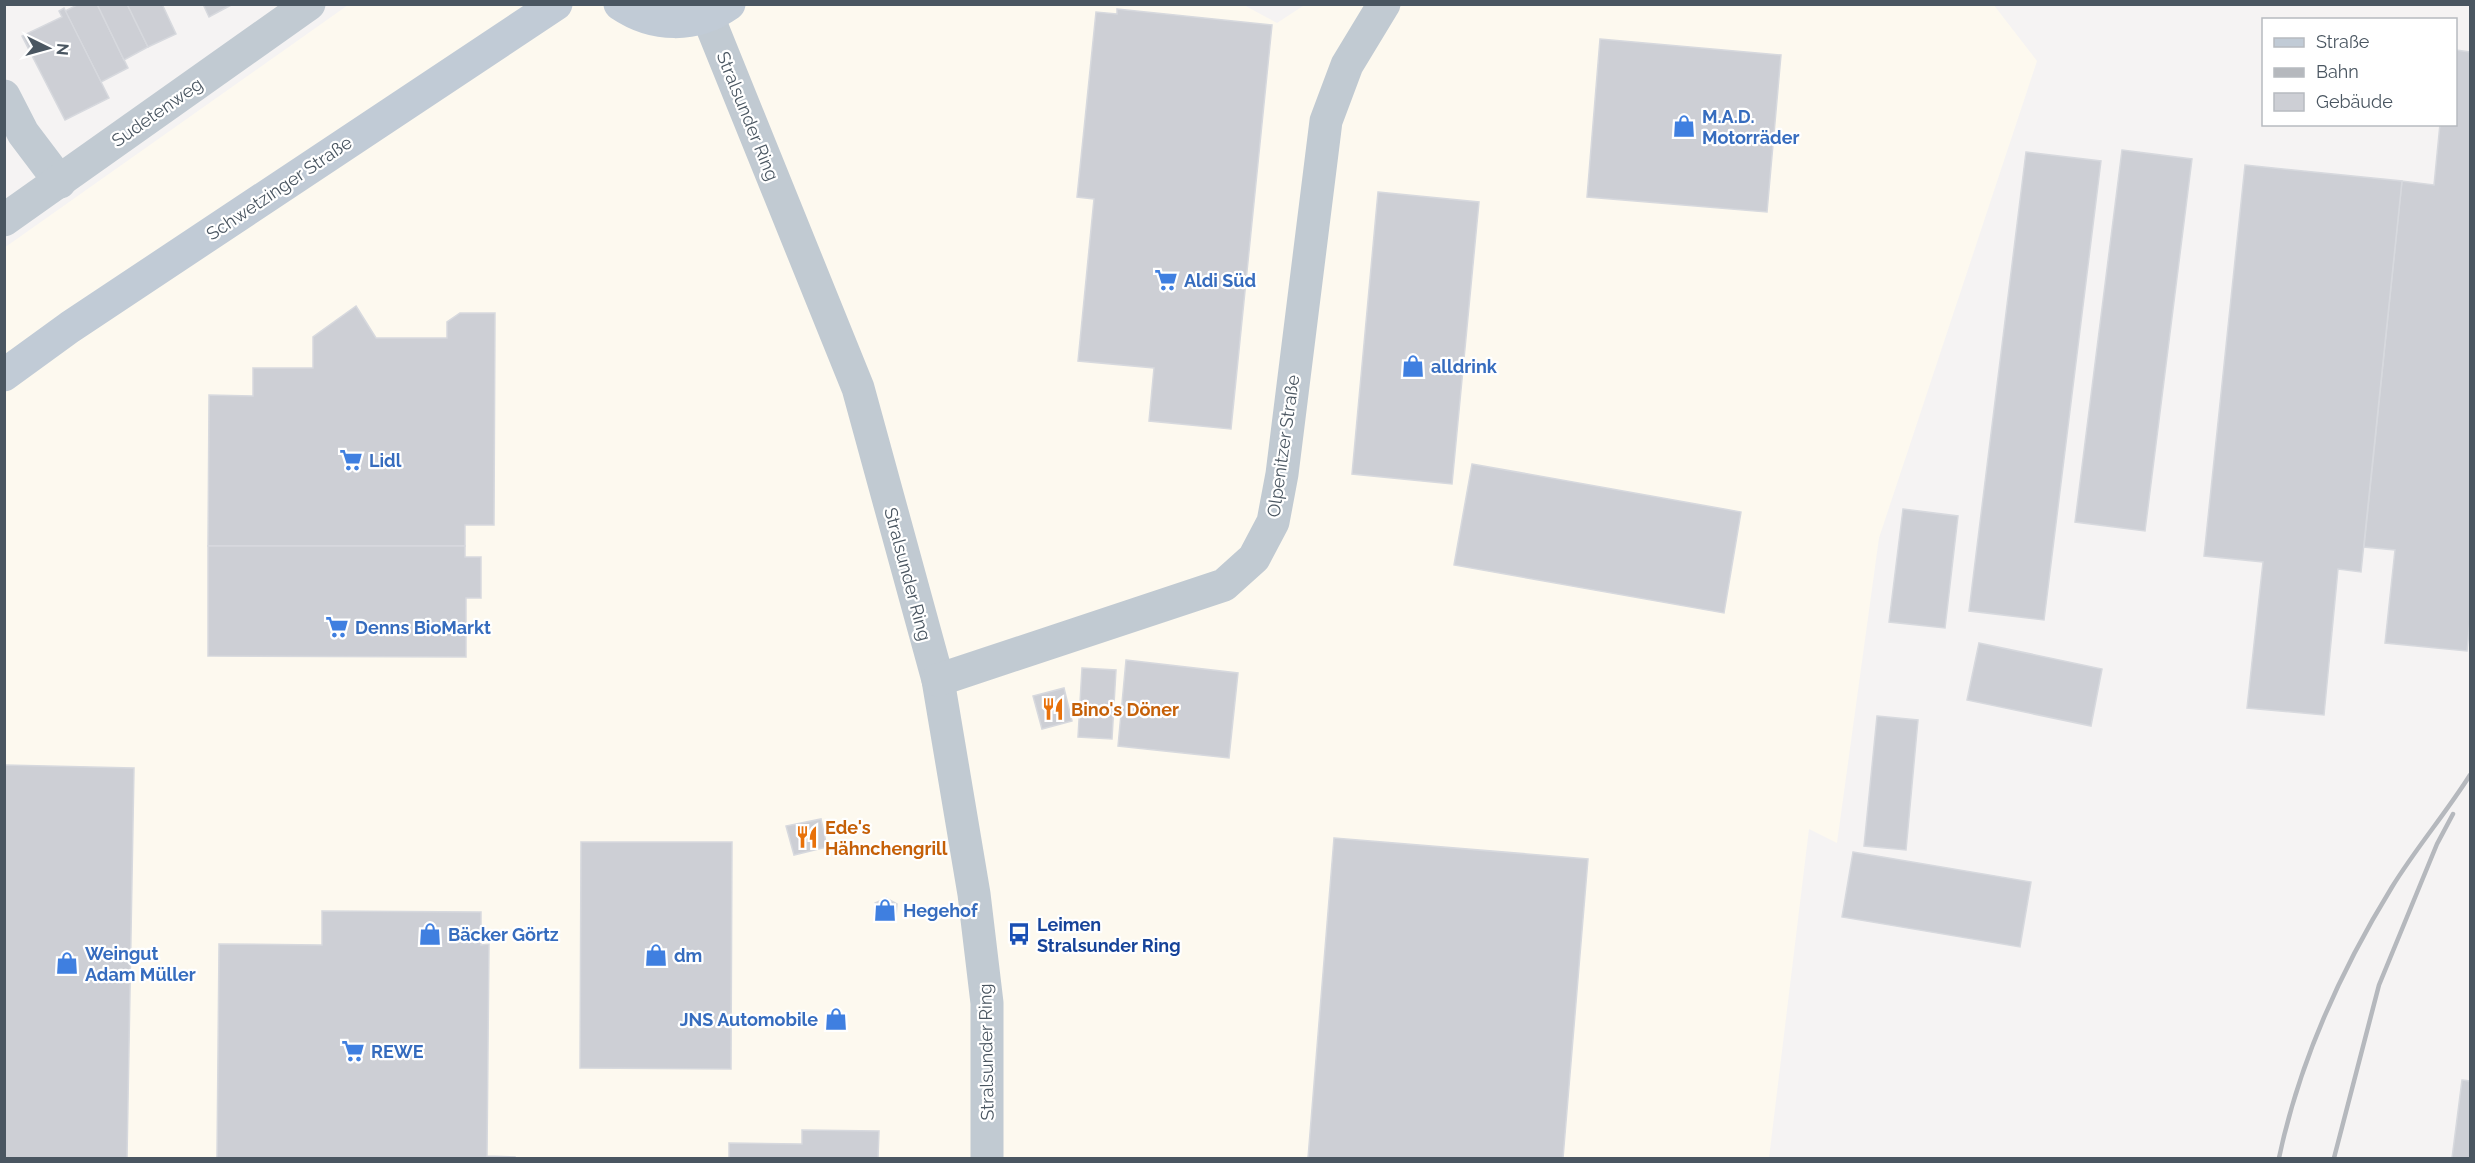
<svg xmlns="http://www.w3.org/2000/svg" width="2475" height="1163" font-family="Raleway,sans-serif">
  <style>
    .commercial { fill: #fdf9ef }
    .building { fill: #cdcfd5; stroke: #d7d9de; stroke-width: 1.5 }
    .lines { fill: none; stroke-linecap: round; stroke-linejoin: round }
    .minor { stroke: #c1cad2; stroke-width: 33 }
    .secondary { stroke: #c1cbd6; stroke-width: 33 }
    .rail { stroke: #b5b8bd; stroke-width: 4.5 }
    .labels { text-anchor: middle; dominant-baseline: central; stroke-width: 4.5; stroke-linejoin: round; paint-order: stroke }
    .street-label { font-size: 18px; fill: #4a5661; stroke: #fff }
    .shop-label { font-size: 18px; font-weight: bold; fill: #366cbe; stroke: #fff; text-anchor: start }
    .food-label { font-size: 18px; font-weight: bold; fill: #c56008; stroke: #fff; text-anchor: start }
    .transit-label { font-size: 18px; font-weight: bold; fill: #164399; stroke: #fff; text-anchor: start }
  </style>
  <rect width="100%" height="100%" fill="#f5f3f3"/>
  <path class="commercial" d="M1242,4L1277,23L1306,4H1993L2037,61L1879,538L1837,843L1809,829L1769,1158H5L4,248L348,5Z"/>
  <g class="building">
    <path d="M79,4H97L128,68L101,82L65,11Z"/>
    <path d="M97,4H127L148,47L124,60Z"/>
    <path d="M127,4H162L176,34L148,47Z"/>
    <path d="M203,4H233L209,17Z"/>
    <path d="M64,8L109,98L65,120L22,36L62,17L59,11Z"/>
    <path d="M1117,9L1272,25L1231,429L1149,421L1154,368L1078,361L1094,199L1077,197L1096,12L1117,14Z"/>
    <path d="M1600,39L1781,55L1767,212L1587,197Z"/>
    <path d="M2456,50L2470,52V621L2467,651L2385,643L2395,550L2364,547L2402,181L2434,185L2440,124H2456Z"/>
    <path d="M2122,150L2192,159L2145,531L2075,522Z"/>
    <path d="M2026,152L2101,161L2044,620L1969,611Z"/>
    <path d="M2245,165L2402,181L2361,572L2338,569L2324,715L2247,708L2263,562L2204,556Z"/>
    <path d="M1378,192L1479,202L1452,484L1352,474Z"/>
    <path d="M356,306L376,338H447V322L460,313H495L494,525H465V546H208L209,395L253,396V368H313V337Z"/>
    <path d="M1472,464L1741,512L1724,613L1454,565Z"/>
    <path d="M1903,509L1958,516L1945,628L1889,622Z"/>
    <path d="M208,546H465V557H481V598H466V657L208,656Z"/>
    <path d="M1979,643L2102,669L2091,726L1967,700Z"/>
    <path d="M1126,660L1238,673L1229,758L1118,746Z"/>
    <path d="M1082,668L1116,670L1112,739L1078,737Z"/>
    <path d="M1064,688L1072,721L1042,729L1033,696Z"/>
    <path d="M1877,716L1918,720L1906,850L1864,846Z"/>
    <path d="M4,765L134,768L127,1158H4Z"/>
    <path d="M821,819L827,847L794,855L786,826Z"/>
    <path d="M1334,838L1588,859L1563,1158H1308Z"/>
    <path d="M581,842H732L731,1069L580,1068Z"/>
    <path d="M1853,852L2031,882L2020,947L1842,917Z"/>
    <path d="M886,898L897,904L896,916L885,922L874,915L875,903Z"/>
    <path d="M322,911L481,912V945L489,944L487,1156L515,1157V1158H217L219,944L322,945Z"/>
    <path d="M2462,1080L2470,1081V1158H2452Z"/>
    <path d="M802,1130L879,1131L878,1158H729V1143L802,1144Z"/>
  </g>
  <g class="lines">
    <g class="minor">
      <path d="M708,17L858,388L938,680L974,894L987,1003V1158"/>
      <path d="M4,96L23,133L60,182"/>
      <path d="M4,220L309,4"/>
      <path d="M938,680L1224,585L1254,558L1273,522L1282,474L1326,121L1347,65L1384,4"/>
    </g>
    <g class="secondary">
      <path d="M620,4C654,27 695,28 729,4"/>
      <path d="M4,375L70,327L556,4"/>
    </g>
    <g class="rail">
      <path d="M2279,1158C2299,1063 2341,970 2392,887C2416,848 2446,813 2470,775"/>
      <path d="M2334,1158L2379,985L2437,844L2453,814"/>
    </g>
  </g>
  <defs>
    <g id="shop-bare" transform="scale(1.8)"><path d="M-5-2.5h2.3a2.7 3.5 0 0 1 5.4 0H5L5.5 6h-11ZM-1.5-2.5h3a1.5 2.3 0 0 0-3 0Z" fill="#3f7fe0" stroke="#fff" stroke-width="2.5" paint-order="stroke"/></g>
    <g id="supermarket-bare" transform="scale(1.8)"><path d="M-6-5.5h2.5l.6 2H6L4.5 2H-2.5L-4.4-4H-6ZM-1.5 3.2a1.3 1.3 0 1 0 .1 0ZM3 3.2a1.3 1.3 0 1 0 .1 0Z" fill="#3f7fe0" stroke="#fff" stroke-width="2.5" paint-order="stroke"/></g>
    <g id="restaurant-bare" transform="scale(1.8)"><path d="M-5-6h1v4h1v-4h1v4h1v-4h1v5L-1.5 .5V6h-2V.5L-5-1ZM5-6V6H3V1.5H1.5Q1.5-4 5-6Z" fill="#e8710a" stroke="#fff" stroke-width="2.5" paint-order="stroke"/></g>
    <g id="bus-bare" transform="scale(1.8)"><path d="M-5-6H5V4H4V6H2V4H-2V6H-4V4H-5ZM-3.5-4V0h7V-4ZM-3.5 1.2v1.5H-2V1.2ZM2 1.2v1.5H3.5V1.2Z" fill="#1a4fb4" stroke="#fff" stroke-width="2.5" paint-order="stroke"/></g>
  </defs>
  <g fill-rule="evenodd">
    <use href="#shop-bare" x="1684" y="126"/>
    <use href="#supermarket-bare" x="1166" y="280"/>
    <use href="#shop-bare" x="1413" y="366"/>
    <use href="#supermarket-bare" x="351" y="460"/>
    <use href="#supermarket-bare" x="337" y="627"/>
    <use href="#restaurant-bare" x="1053" y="709"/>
    <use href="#restaurant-bare" x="807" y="837"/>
    <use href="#shop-bare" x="885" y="910"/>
    <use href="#shop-bare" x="430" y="934"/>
    <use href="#bus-bare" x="1019" y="934"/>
    <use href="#shop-bare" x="656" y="955"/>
    <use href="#shop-bare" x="67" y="963"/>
    <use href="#shop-bare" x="836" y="1019"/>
    <use href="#supermarket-bare" x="353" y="1051"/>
  </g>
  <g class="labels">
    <g class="street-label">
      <text transform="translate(157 112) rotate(-35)">Sudetenweg</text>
      <text transform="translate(748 116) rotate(68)">Stralsunder Ring</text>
      <text transform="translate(279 188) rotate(-34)">Schwetzinger Straße</text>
      <text transform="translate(1283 446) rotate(-82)">Olpenitzer Straße</text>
      <text transform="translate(908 574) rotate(75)">Stralsunder Ring</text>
      <text transform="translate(986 1052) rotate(-91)">Stralsunder Ring</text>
    </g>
    <g class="shop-label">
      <text x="1702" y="116">M.A.D.<tspan x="1702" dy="21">Motorräder</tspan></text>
      <text x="1184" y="280">Aldi Süd</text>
      <text x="1431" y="366">alldrink</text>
      <text x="369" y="460">Lidl</text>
      <text x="355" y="627">Denns BioMarkt</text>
      <text x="903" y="910">Hegehof</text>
      <text x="448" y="934">Bäcker Görtz</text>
      <text x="85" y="953">Weingut<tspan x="85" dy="21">Adam Müller</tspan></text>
      <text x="674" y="955">dm</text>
      <text x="818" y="1019" text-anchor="end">JNS Automobile</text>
      <text x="371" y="1051">REWE</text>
    </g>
    <g class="food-label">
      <text x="1071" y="709">Bino's Döner</text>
      <text x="825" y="827">Ede's<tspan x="825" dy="21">Hähnchengrill</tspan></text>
    </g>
    <g class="transit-label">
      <text x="1037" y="924">Leimen<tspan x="1037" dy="21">Stralsunder Ring</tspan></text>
    </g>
  </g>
  <rect width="2475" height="1163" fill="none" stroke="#4a5661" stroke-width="12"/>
  <rect x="2262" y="18" width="195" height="108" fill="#ffffff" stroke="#b7bbc0" stroke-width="1.5"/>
  <rect x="2274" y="38" width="30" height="9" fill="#c1cbd6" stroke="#b7bbc0" stroke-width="1.5"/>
  <text x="2316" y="48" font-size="18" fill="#4a5661">Straße</text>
  <rect x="2274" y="68" width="30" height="9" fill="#b5b8bd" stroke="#b7bbc0" stroke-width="1.5"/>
  <text x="2316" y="78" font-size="18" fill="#4a5661">Bahn</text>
  <rect x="2274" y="93" width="30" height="18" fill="#cdcfd5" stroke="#b7bbc0" stroke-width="1.5"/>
  <text x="2316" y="108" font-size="18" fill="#4a5661">Gebäude</text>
  <g transform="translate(48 48) rotate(95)" stroke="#ffffff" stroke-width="4.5" paint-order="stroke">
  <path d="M0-4.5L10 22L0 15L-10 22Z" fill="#4a5661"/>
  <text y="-9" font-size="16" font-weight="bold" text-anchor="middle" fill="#4a5661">N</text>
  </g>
</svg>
